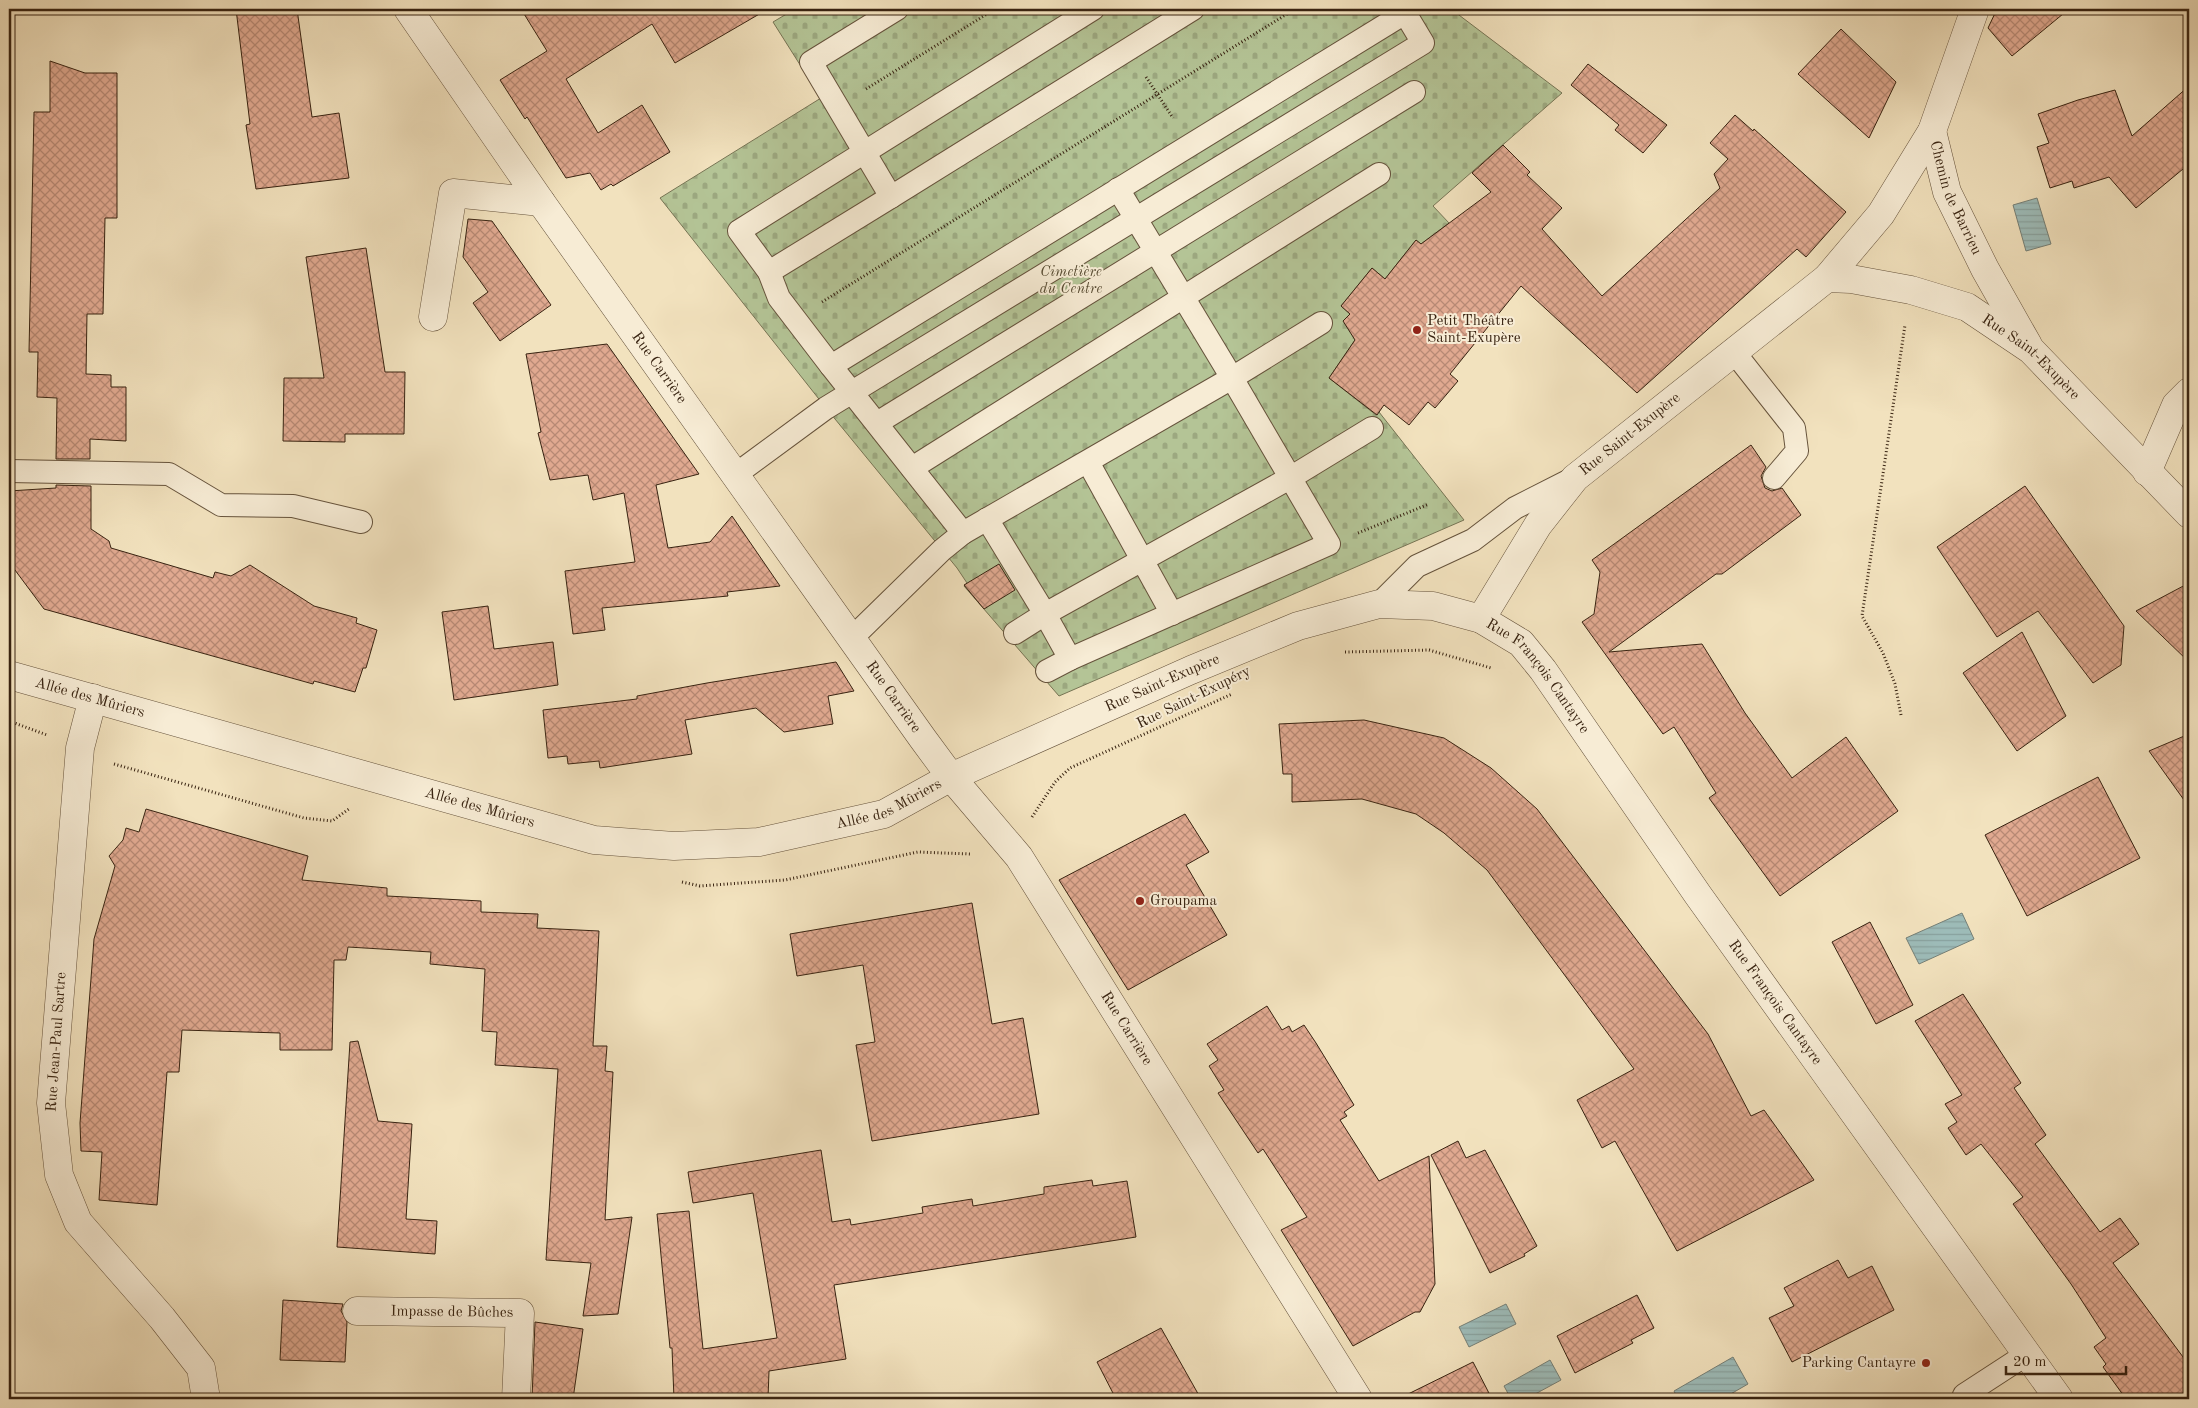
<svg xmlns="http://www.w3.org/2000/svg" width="2198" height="1408" font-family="'Old Standard TT',serif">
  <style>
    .cemetery { fill: url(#cemetery-stones); stroke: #767454 }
    .water { fill: url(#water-rules); stroke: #757f76 }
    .building { fill: url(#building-cross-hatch); stroke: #382311 }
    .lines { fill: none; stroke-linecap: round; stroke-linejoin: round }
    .lane-casing { stroke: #66533c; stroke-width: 24 }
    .street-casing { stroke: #66533c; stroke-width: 29 }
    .path { stroke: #382311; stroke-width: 3; stroke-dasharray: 1 2.5; stroke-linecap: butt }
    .lane { stroke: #f7ecd5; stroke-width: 22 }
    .street { stroke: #f7ecd5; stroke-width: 28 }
    .poi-dot { fill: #8f2418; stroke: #f7ecd5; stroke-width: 2 }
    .labels { text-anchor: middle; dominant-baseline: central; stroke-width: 4; stroke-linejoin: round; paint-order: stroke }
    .street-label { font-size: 15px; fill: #382311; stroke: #f7ecd5 }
    .park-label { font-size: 15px; font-style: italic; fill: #574b32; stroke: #f7ecd5 }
    .poi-label { font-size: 15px; fill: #382311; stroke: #f7ecd5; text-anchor: start }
  </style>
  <defs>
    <pattern id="cemetery-stones" width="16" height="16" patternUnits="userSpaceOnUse" patternTransform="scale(1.25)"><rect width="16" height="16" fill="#b4c496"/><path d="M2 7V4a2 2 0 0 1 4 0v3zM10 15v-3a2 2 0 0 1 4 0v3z" fill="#9ca880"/></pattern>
    <pattern id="water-rules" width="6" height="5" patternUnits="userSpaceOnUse" patternTransform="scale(1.25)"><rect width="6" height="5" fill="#9dbcb9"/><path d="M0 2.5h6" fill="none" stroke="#88a19e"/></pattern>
    <pattern id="building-cross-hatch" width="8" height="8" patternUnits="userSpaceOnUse" patternTransform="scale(1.25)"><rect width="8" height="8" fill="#e0a990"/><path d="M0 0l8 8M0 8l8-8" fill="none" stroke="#b78974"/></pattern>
  </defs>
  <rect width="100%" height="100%" fill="#f2e2be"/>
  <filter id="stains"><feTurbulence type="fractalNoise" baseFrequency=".004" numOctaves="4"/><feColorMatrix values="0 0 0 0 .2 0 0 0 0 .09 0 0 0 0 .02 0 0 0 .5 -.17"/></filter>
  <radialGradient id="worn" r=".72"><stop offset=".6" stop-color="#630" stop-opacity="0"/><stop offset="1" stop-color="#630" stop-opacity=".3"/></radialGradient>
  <path class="cemetery" d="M795,9H1451L1562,93L1433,206L1449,223L1421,244L1416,240L1385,279L1372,268L1341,306L1350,314L1355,340L1329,378L1376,415L1379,412L1464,520L1059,696L964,586L967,583L957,568L826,408L660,198L821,98L773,22Z"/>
  <g class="water">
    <path d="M2037,198L2051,244L2026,251L2013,205Z"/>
    <path d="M1962,913L1974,939L1919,964L1906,938Z"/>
    <path d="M1506,1304L1516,1324L1469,1347L1459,1327Z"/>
    <path d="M1733,1357L1748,1384L1722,1399H1678L1674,1391Z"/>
    <path d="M1550,1360L1561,1380L1526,1399H1511L1504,1386Z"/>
  </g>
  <g class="building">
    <path d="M236,9H297L312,117L339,113L349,178L256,189L246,125L250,124Z"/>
    <path d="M521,9H768L675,63L652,24L566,79L598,133L642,105L670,152L613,186L611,184L601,190L590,173L566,178L527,117L525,119L500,80L547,51Z"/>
    <path d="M1997,9H2069L2012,56L1988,28Z"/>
    <path d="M1841,29L1896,82L1869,138L1798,74Z"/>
    <path d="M50,61L85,73H117V218H105L103,314H87L86,374L111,375V387H126V441L90,439V459H56L57,398L37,397L38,352H29L34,112H50Z"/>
    <path d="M1588,64L1667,125L1643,153L1615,130L1619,125L1571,85Z"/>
    <path d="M2189,86V164L2136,208L2109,177L2074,188L2072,181L2050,188L2037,147L2049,143L2038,114L2078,100L2115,90L2132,136Z"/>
    <path d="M1735,115L1753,131L1754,129L1846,212L1806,257L1797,249L1637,393L1521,286L1450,374L1458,381L1435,408L1428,402L1409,425L1384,405L1377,415L1329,378L1355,340L1343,321L1350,314L1341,306L1372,268L1385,279L1416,240L1421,244L1491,192L1472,173L1503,145L1530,172L1527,175L1562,208L1542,229L1602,296L1720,188L1714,174L1728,159L1710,143Z"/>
    <path d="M468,219L492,221L551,305L500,341L473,303L488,292L463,257Z"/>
    <path d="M366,248L385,372H405L404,434H345V442L283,441L284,378H324L306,257Z"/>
    <path d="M607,344L699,474L656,485L668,548L710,542L732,516L780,586L727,592L728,596L602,608L605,630L573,634L565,571L635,562L624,493L593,500L588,475L550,480L538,433L541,432L526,354Z"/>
    <path d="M1751,445L1766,467L1761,476L1765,488L1772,491L1782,488L1801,515L1722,574H1716L1609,652L1702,644L1745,713L1792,778L1846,737L1898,811L1780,896L1709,798L1716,793L1674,727L1663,734L1582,622L1594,614L1600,572L1592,560Z"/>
    <path d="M56,485L91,486V529L109,541L111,548L213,578L215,572L231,576L250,565L314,606L357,618L356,623L377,630L366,668H363L355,692L314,681L313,684L44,609L9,562V491L56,488Z"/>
    <path d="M2025,486L2124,626L2121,665L2093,683L2038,611L1997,637L1937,547Z"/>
    <path d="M999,564L1015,590L984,609L964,585Z"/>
    <path d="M2189,583V662L2136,611Z"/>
    <path d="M488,606L494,649L553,642L558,685L454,700L442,612Z"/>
    <path d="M2022,632L2066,716L2017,751L1963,673Z"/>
    <path d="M836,662L854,691L828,696L833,724L784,732L756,708L685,720L692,754L600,768L599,761L568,764L567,756L548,758L543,710L637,699V696L707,683Z"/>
    <path d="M1364,720L1444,738L1491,768L1537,809L1708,1034L1751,1116L1764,1110L1814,1180L1677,1251L1615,1141L1602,1148L1577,1100L1634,1069L1487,870L1444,833L1416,814L1362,799L1292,802V774H1283L1279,724Z"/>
    <path d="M2189,734V807L2149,751Z"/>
    <path d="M2098,777L2140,858L2027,916L1985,835Z"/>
    <path d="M146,809L308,856L302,880L387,888V896L481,901V912L538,914L537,928L599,931L593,1046H607L605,1071L613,1072L605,1220L632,1217L618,1314L583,1316L591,1263L546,1260L558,1069L495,1065L497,1032L482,1031L485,969L430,964L431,952L348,947L346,960H334L332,1050H280V1033L182,1030L179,1072H167L157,1205L99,1200L102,1152L81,1151L80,1123L94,939L115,866L109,856L123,840L126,828L139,832Z"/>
    <path d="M1185,814L1209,852L1186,865L1227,935L1128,990L1059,880Z"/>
    <path d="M972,903L992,1024L1023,1018L1039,1114L872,1141L856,1045L875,1042L863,965L797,976L790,934Z"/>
    <path d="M1870,922L1913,1005L1876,1024L1832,942Z"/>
    <path d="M1963,994L2021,1083L2014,1088L2046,1135L2035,1144L2100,1232L2120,1218L2139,1244L2113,1263L2189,1365V1399H2126L2103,1367L2106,1364L2094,1347L2106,1338L2071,1284L2013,1204L2023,1197L1981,1144L1966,1155L1948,1128L1957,1122L1945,1104L1962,1095L1915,1021Z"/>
    <path d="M1267,1006L1282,1030L1289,1026L1292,1032L1304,1025L1316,1043L1354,1105L1344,1112L1347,1116L1340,1120L1379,1181L1429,1156L1435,1284L1420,1312H1415L1353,1346L1281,1230L1307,1217L1263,1149L1258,1153L1218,1093L1224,1090L1209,1066L1218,1060L1207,1044Z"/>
    <path d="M358,1041L378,1121L412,1124L406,1219L437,1221L435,1254L337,1247L350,1042Z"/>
    <path d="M1458,1141L1466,1158L1485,1150L1537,1246L1524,1254L1525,1256L1490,1273L1431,1155Z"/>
    <path d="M821,1150L832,1222L850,1219L851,1225L923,1213L922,1207L972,1199L973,1206L1044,1194V1187L1092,1180L1093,1186L1127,1181L1136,1237L834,1285L846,1359L769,1371L768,1399H674L672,1348H670L657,1214L689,1211L703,1349L777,1338L753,1193L693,1203L688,1172Z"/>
    <path d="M1838,1260L1848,1278L1872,1266L1894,1310L1792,1362L1769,1318L1794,1306L1784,1288Z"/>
    <path d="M1637,1295L1654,1328L1631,1340L1633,1343L1575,1373L1557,1336Z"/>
    <path d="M283,1300L343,1304L341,1311L347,1322L345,1362L280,1360Z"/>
    <path d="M535,1322L583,1329L573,1399H532Z"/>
    <path d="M1161,1328L1201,1399H1116L1097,1362Z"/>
    <path d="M1473,1362L1492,1399H1398Z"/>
  </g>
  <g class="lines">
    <g class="lane-casing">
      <g id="lane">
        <path d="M897,9L811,62L891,197L1193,9"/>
        <path d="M891,197L769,272L739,231L1093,9"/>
        <path d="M1734,352L1794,428L1797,451L1774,478"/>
        <path d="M831,366L963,533L942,550L852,638"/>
        <path d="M877,423L1414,92"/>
        <path d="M1088,462L1172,614"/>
        <path d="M912,468L1379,174"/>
        <path d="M9,471L169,474L221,505L293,506L361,522"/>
        <path d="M735,475L826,408L1423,43L1405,13L831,366L779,298L769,272"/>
        <path d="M987,519L1045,614L1290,478L1372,428"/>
        <path d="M963,533L1232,378L1321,323"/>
        <path d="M1379,604L1417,566L1473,540L1515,508L1574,478"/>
        <path d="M1015,633L1045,614L1070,659L1329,544L1232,378L1118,189"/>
        <path d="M1047,671L1070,659"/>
        <path d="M1966,1399L1964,1395L2027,1354"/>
      </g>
    </g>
    <g class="street-casing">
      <g id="street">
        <path id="s1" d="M408,9L541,202L923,739L951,777L1019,857L1358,1399"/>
        <path id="s2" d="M1932,131L1947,192L1985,269L2028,345"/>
        <path id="s3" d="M1827,278L1851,279L1911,290L1967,307L2031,350L2189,514"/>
        <path d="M433,317L453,193L541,202"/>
        <path d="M2147,472L2176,405L2189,392"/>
        <path id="s4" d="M1481,619L1538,525L1575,478L1827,278L1881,214L1932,131L1975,9"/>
        <path id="s5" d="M9,675L594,840L674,846L759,842L884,814L951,777L1191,670L1298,626L1379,604L1433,606L1481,619L1521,643L1543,670L1698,895L2059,1399"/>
        <path d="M93,698L80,748L51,1103L59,1175L78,1222L162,1318L201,1368L206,1399"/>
        <path id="s6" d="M357,1311L520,1313L516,1399"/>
      </g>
    </g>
    <g class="path">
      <path d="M1146,77L1173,118"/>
      <path d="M866,89L995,9"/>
      <path d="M822,302L1295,9"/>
      <path d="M1358,533L1429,504"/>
      <path d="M1345,652L1429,650L1491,668"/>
      <path d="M1901,715L1895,684L1883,653L1862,616L1905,325"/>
      <path d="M9,721L47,735"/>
      <path d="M114,764L304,818L332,821L349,809"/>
      <path d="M1032,817L1055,782L1070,768L1232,694"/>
      <path d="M682,882L700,886L785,880L918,852L970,854"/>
    </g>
    <use href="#lane" class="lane"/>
    <use href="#street" class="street"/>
  </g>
  <g class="poi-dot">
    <circle cx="1417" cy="330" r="5"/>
    <circle cx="1140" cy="901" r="5"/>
    <circle cx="1926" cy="1363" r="5"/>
  </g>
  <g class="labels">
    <g class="street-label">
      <text stroke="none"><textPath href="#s2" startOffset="71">Chemin de Barrieu</textPath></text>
      <text stroke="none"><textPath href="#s3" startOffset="225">Rue Saint-Exupère</textPath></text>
      <text stroke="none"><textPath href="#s1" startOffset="438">Rue Carrière</textPath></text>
      <text stroke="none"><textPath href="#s4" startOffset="240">Rue Saint-Exupère</textPath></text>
      <text stroke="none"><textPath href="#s5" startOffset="1626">Rue François Cantayre</textPath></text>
      <text stroke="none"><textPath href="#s5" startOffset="1209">Rue Saint-Exupère</textPath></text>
      <text stroke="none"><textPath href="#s5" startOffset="84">Allée des Mûriers</textPath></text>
      <text stroke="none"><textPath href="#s1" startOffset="842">Rue Carrière</textPath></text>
      <text transform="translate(1194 698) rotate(-26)">Rue Saint-Exupéry</text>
      <text stroke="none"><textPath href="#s5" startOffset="909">Allée des Mûriers</textPath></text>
      <text stroke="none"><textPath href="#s5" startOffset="489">Allée des Mûriers</textPath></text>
      <text stroke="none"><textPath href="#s5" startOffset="2031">Rue François Cantayre</textPath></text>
      <text stroke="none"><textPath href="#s1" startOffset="1248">Rue Carrière</textPath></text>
      <text transform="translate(57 1042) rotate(-86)">Rue Jean-Paul Sartre</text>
      <text stroke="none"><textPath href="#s6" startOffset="95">Impasse de Bûches</textPath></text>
    </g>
    <g class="park-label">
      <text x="1071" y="272">Cimetière<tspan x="1071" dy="17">du Centre</tspan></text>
    </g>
    <g class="poi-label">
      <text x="1427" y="321">Petit Théâtre<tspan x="1427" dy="17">Saint-Exupère</tspan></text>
      <text x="1150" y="901">Groupama</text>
      <text x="1916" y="1363" text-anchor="end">Parking Cantayre</text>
    </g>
  </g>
  <rect width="2198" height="1408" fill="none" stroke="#f2e2be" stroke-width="30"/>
  <rect x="10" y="10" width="2178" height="1388" fill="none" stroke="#382311" stroke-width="2.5"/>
  <rect x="15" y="15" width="2168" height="1378" fill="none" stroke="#382311"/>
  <path d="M2006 1366v8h120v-8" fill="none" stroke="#382311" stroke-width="2.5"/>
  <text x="2013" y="1366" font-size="15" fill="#382311" stroke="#f7ecd5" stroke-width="4" paint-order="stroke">20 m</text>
  <rect width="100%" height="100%" filter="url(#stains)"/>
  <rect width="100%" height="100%" fill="url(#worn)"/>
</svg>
